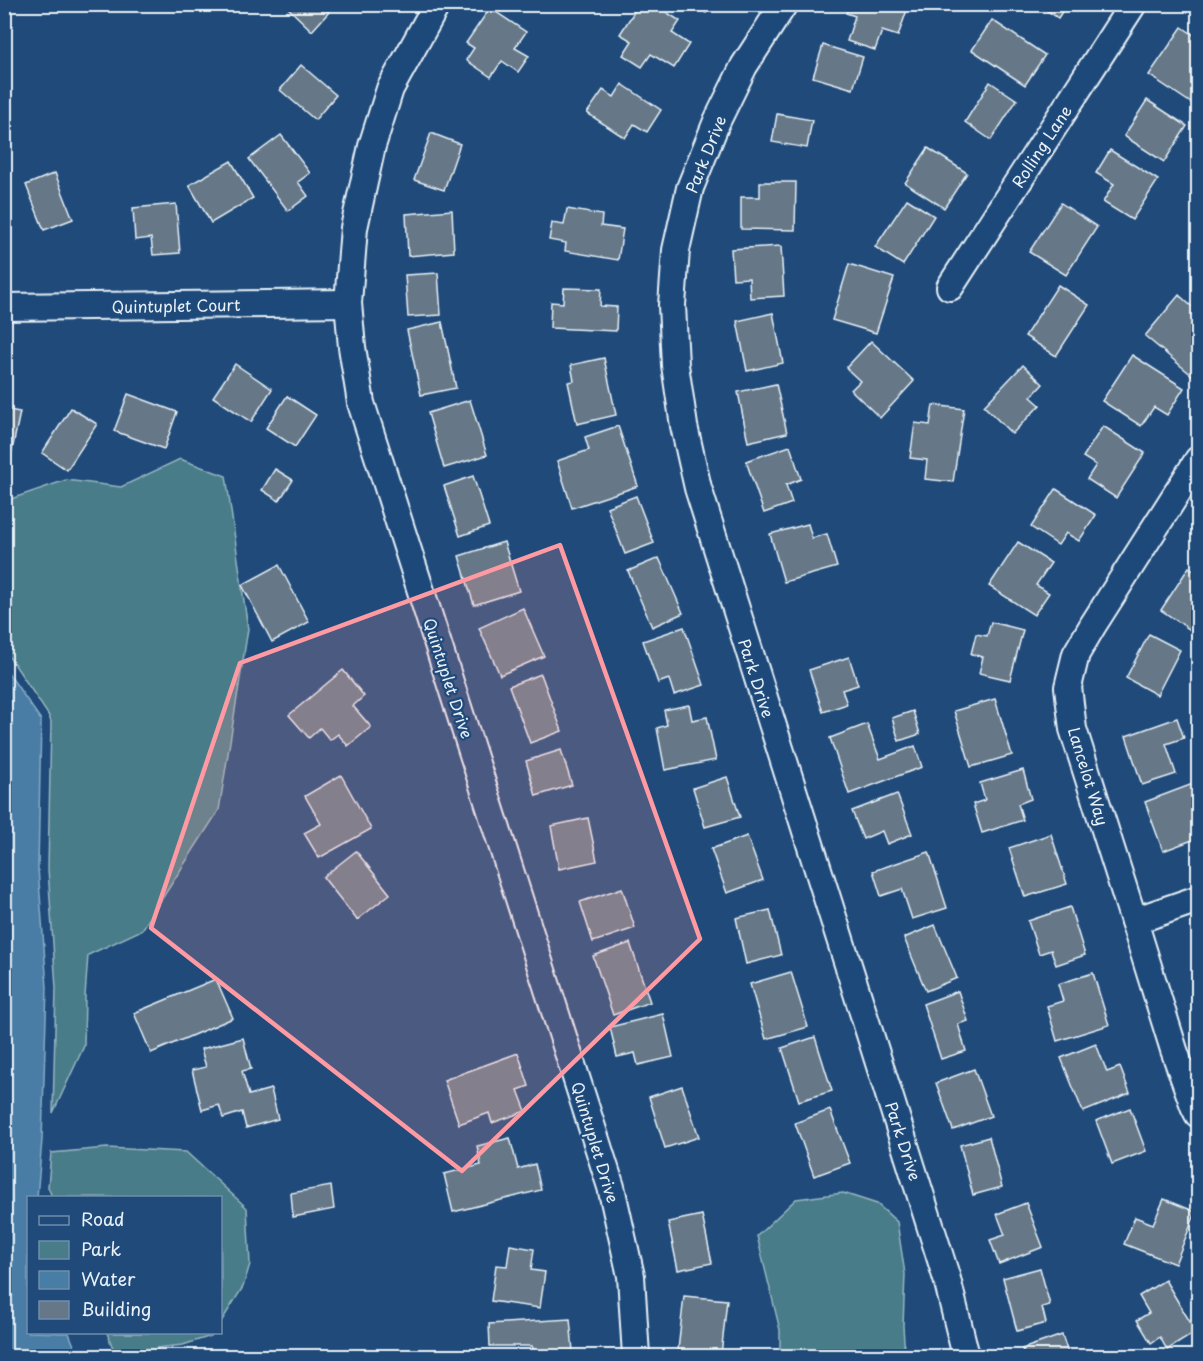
<svg xmlns="http://www.w3.org/2000/svg" width="1203" height="1361" font-family="'Playpen Sans',sans-serif">
  <style>
    .green { fill: #497c89; stroke: #98b6c0; stroke-width: 1.5 }
    .water { fill: #487da5; stroke: #88abc6; stroke-width: 1.5 }
    .building { fill: #667887; stroke: #e8f1f8; stroke-width: 1.5 }
    .lines { fill: none; stroke-linecap: round; stroke-linejoin: round }
    .minor-casing { stroke: #e8f1f8; stroke-width: 30 }
    .minor { stroke: #1f4a7a; stroke-width: 26 }
    .marked { fill: #ff9aa2; fill-opacity: 0.2; stroke: #ff9aa2; stroke-width: 4.5; stroke-linejoin: round }
    .labels { text-anchor: middle; dominant-baseline: central; stroke-width: 4.5; stroke-linejoin: round; paint-order: stroke }
    .street-label { font-size: 16px; fill: #e8f1f8; stroke: #1f4a7a }
  </style>
  <rect width="100%" height="100%" fill="#1f4a7a"/>
  <filter id="ink" filterUnits="userSpaceOnUse"><feTurbulence type="fractalNoise" baseFrequency=".0167" numOctaves="2"/><feDisplacementMap in="SourceGraphic" scale="12" xChannelSelector="R" yChannelSelector="G"/><feConvolveMatrix kernelMatrix="1 2 1 2 8 2 1 2 1" color-interpolation-filters="sRGB"/></filter>
  <g filter="url(#ink)">
    <g class="green">
      <path d="M180,459L226,476L248,629L219,810L142,930L88,955L85,996L84,1046L53,1113L56,988L48,869L51,722L49,716L11,659L5,655V501L66,480L121,487Z"/>
      <path d="M107,1148L186,1152L247,1208L250,1264L243,1287L221,1322L220,1198L52,1197L48,1187L51,1153Z"/>
      <path d="M843,1193L877,1204L897,1222L905,1274L903,1326L905,1356H780V1330L757,1236L796,1199Z"/>
      <path d="M107,1333H214L211,1336L183,1345L157,1348V1356H119L112,1346Z"/>
    </g>
    <path class="water" d="M4,667L41,720L38,868L47,987L42,1140L37,1197L28,1198V1332L69,1333L78,1356H5Z"/>
    <g class="building">
      <path d="M284,4H321L329,12L312,31Z"/>
      <path d="M639,4H654L680,21L672,33L689,44L674,68L651,54L642,67L623,55L632,41L620,34Z"/>
      <path d="M691,4H711L706,13Z"/>
      <path d="M849,4H909L898,36L882,31L875,50L847,41L855,16L846,13Z"/>
      <path d="M1037,4H1067L1058,18Z"/>
      <path d="M490,8L526,32L515,48L529,56L518,72L502,61L491,77L466,60L474,48L466,43Z"/>
      <path d="M992,20L1045,55L1025,85L972,50Z"/>
      <path d="M1182,27L1198,38V91L1191,103L1149,75Z"/>
      <path d="M823,45L863,57L853,89L813,77Z"/>
      <path d="M301,65L336,95L315,120L280,90Z"/>
      <path d="M990,82L1017,100L991,140L965,122Z"/>
      <path d="M622,84L661,110L647,132L634,124L625,138L587,113L603,90L614,97Z"/>
      <path d="M1147,100L1187,126L1164,162L1124,136Z"/>
      <path d="M777,114L812,120L807,148L772,142Z"/>
      <path d="M431,133L460,144L444,190L414,180Z"/>
      <path d="M281,135L310,173L298,182L308,196L288,211L249,159Z"/>
      <path d="M928,148L967,173L944,208L905,183Z"/>
      <path d="M1110,150L1158,180L1132,220L1103,202L1114,184L1096,173Z"/>
      <path d="M231,161L253,198L211,223L189,185Z"/>
      <path d="M55,173L73,219L44,230L26,185Z"/>
      <path d="M760,182H796L795,230L741,229V197H760Z"/>
      <path d="M907,199L934,216L903,265L875,247Z"/>
      <path d="M1061,203L1097,227L1066,275L1029,252Z"/>
      <path d="M176,204L180,253L153,255L151,238L135,240L133,208Z"/>
      <path d="M567,209L602,215L601,226L623,229L618,260L565,251L566,243L549,240L552,223L564,225Z"/>
      <path d="M452,210L454,252L408,256L406,214Z"/>
      <path d="M781,246L784,296L750,298L749,278L733,279L731,249Z"/>
      <path d="M849,264L894,278L876,333L832,320Z"/>
      <path d="M438,273L441,315L408,317L405,275Z"/>
      <path d="M1058,285L1089,305L1056,356L1025,336Z"/>
      <path d="M564,288L601,289L600,306L617,307L616,331L550,328L551,302L563,303Z"/>
      <path d="M1179,295L1198,312V371L1194,377L1145,336Z"/>
      <path d="M773,313L783,363L747,371L737,321Z"/>
      <path d="M442,322L456,388L421,395L407,330Z"/>
      <path d="M871,341L914,381L880,418L851,390L860,381L846,368Z"/>
      <path d="M1132,355L1184,388L1167,415L1154,407L1141,426L1102,401Z"/>
      <path d="M604,358L616,415L577,424L568,382L574,381L571,365Z"/>
      <path d="M235,364L272,389L251,422L213,397Z"/>
      <path d="M1023,365L1043,384L1031,397L1040,405L1012,434L984,406Z"/>
      <path d="M776,384L787,433L748,442L738,392Z"/>
      <path d="M128,394L177,412L164,449L114,431Z"/>
      <path d="M287,396L316,415L295,447L266,428Z"/>
      <path d="M470,400L487,455L444,468L428,413Z"/>
      <path d="M933,405L964,409L953,482L925,479L927,460L910,458L915,423L930,425Z"/>
      <path d="M71,408L97,424L67,470L42,453Z"/>
      <path d="M4,409L20,412L9,465L4,464Z"/>
      <path d="M618,426L638,486L572,508L557,461L589,450L585,437Z"/>
      <path d="M1103,426L1145,453L1116,498L1087,479L1096,465L1083,457Z"/>
      <path d="M790,446L801,479L786,485L792,503L764,513L746,461Z"/>
      <path d="M275,469L293,480L279,501L262,490Z"/>
      <path d="M473,476L489,526L460,536L444,486Z"/>
      <path d="M1056,489L1096,515L1079,541L1066,533L1058,545L1031,527Z"/>
      <path d="M636,496L654,543L625,554L607,507Z"/>
      <path d="M808,524L812,538L827,534L837,567L784,582L770,534Z"/>
      <path d="M504,542L519,591L474,605L459,556Z"/>
      <path d="M1018,542L1051,563L1036,585L1049,593L1034,615L989,586Z"/>
      <path d="M659,558L683,613L652,627L628,571Z"/>
      <path d="M279,565L309,622L272,642L242,585Z"/>
      <path d="M1189,567L1198,573V635L1161,610Z"/>
      <path d="M523,608L544,656L500,675L479,628Z"/>
      <path d="M991,622L1023,630L1010,680L979,673L983,657L971,654L976,634L987,636Z"/>
      <path d="M684,627L704,685L674,695L669,679L658,683L643,641Z"/>
      <path d="M1149,634L1180,650L1157,695L1126,678Z"/>
      <path d="M849,657L858,685L842,690L847,704L823,712L809,670Z"/>
      <path d="M343,670L364,696L353,706L371,727L348,746L338,734L330,740L320,728L309,738L289,715Z"/>
      <path d="M541,674L562,731L530,743L509,686Z"/>
      <path d="M995,699L1012,755L971,767L954,711Z"/>
      <path d="M689,705L692,720L707,717L716,760L665,770L657,728L667,725L664,710Z"/>
      <path d="M913,711L920,734L899,741L892,718Z"/>
      <path d="M1177,718L1184,738L1166,744L1176,774L1142,785L1126,736Z"/>
      <path d="M867,724L880,759L915,746L922,767L849,794L830,738Z"/>
      <path d="M561,750L572,785L536,796L526,761Z"/>
      <path d="M1023,770L1031,799L1018,804L1023,820L982,833L973,804L985,800L980,783Z"/>
      <path d="M341,775L371,829L319,858L304,833L321,824L305,796Z"/>
      <path d="M727,777L740,817L705,827L693,788Z"/>
      <path d="M1198,782V822L1197,823L1198,828V838L1163,851L1145,802Z"/>
      <path d="M897,794L912,834L887,844L882,831L863,839L852,811Z"/>
      <path d="M588,818L597,861L559,869L551,826Z"/>
      <path d="M1051,834L1067,884L1025,897L1009,848Z"/>
      <path d="M747,836L763,880L727,893L711,849Z"/>
      <path d="M356,851L390,894L357,920L323,877Z"/>
      <path d="M929,852L947,908L912,919L902,889L881,896L873,871Z"/>
      <path d="M622,888L635,928L593,942L580,902Z"/>
      <path d="M1070,907L1085,955L1056,965L1051,950L1039,954L1028,921Z"/>
      <path d="M770,910L781,955L746,964L736,918Z"/>
      <path d="M935,925L957,978L926,991L904,938Z"/>
      <path d="M630,943L650,1002L613,1015L593,956Z"/>
      <path d="M791,972L808,1027L766,1039L750,984Z"/>
      <path d="M1093,973L1109,1025L1057,1041L1047,1006L1063,1001L1058,984Z"/>
      <path d="M216,979L233,1018L151,1053L134,1013Z"/>
      <path d="M958,991L968,1021L958,1024L966,1051L941,1059L923,1004Z"/>
      <path d="M663,1014L673,1057L638,1065L635,1053L617,1057L610,1027Z"/>
      <path d="M815,1037L832,1091L799,1101L782,1048Z"/>
      <path d="M243,1038L251,1069L242,1071L249,1095L271,1089L278,1119L246,1128L242,1112L223,1118L219,1105L202,1110L192,1070L206,1067L201,1049Z"/>
      <path d="M1096,1044L1107,1072L1120,1067L1130,1093L1083,1112L1061,1058Z"/>
      <path d="M518,1053L529,1086L518,1090L526,1111L492,1123L489,1113L459,1124L444,1080Z"/>
      <path d="M974,1069L991,1116L953,1130L936,1083Z"/>
      <path d="M682,1086L699,1137L665,1148L649,1097Z"/>
      <path d="M1130,1108L1146,1151L1112,1164L1096,1121Z"/>
      <path d="M830,1110L850,1163L814,1176L795,1123Z"/>
      <path d="M989,1137L1002,1187L973,1195L960,1145Z"/>
      <path d="M510,1138L518,1169L535,1164L541,1190L453,1212L444,1174L481,1165L477,1146Z"/>
      <path d="M331,1186L334,1209L293,1217L291,1193Z"/>
      <path d="M1164,1199L1196,1212L1175,1264L1124,1244L1135,1217L1153,1224Z"/>
      <path d="M1026,1203L1043,1247L999,1264L990,1240L1005,1235L997,1214Z"/>
      <path d="M702,1215L712,1263L678,1270L668,1222Z"/>
      <path d="M510,1245L534,1249L531,1270L545,1272L540,1308L491,1301L496,1265L507,1266Z"/>
      <path d="M1040,1268L1050,1305L1042,1307L1046,1323L1017,1331L1003,1278Z"/>
      <path d="M1165,1280L1196,1332L1167,1350L1160,1337L1151,1343L1137,1320L1149,1313L1139,1296Z"/>
      <path d="M684,1296L727,1300L721,1355L678,1350Z"/>
      <path d="M570,1319L573,1351H534L532,1346H490L489,1324Z"/>
      <path d="M1062,1335L1069,1356H1025L1022,1349Z"/>
    </g>
    <g class="lines">
      <g class="minor-casing">
        <g id="minor">
          <path d="M437,4L390,89L372,146L354,228L348,303L352,347L361,403L611,1187L631,1276L636,1356"/>
          <path d="M784,4L744,66L717,121L690,188L676,250L672,305L675,365L684,426L698,488L947,1279L966,1356"/>
          <path d="M950,287L1133,4"/>
          <path d="M4,307L348,303"/>
          <path d="M1198,460L1093,625L1076,654L1068,687L1073,729L1134,921L1174,1050L1194,1106L1198,1114"/>
          <path d="M1134,921L1198,899"/>
        </g>
      </g>
      <use href="#minor" class="minor"/>
    </g>
  </g>
  <path class="marked" d="M560,545L700,939L462,1171L151,928L240,663Z"/>
  <g class="labels">
    <g class="street-label">
      <text transform="translate(1041 146) rotate(-57)">Rolling Lane</text>
      <text transform="translate(705 154) rotate(-68)">Park Drive</text>
      <text transform="translate(176 305) rotate(-1)">Quintuplet Court</text>
      <text transform="translate(449 678) rotate(72)">Quintuplet Drive</text>
      <text transform="translate(757 678) rotate(72)">Park Drive</text>
      <text transform="translate(1089 776) rotate(73)">Lancelot Way</text>
      <text transform="translate(904 1141) rotate(72)">Park Drive</text>
      <text transform="translate(596 1142) rotate(73)">Quintuplet Drive</text>
    </g>
  </g>
  <rect width="1203" height="1361" fill="none" stroke="#1f4a7a" stroke-width="24"/>
  <rect x="12" y="12" width="1179" height="1337" fill="none" stroke="#e8f1f8" stroke-width="2" filter="url(#ink)"/>
  <rect x="27" y="1196" width="195" height="138" fill="#1f4a7a" stroke="#6f8dac" stroke-width="1.5"/>
  <rect x="39" y="1216" width="30" height="9" fill="#1f4a7a" stroke="#6f8dac" stroke-width="1.5"/>
  <text x="81" y="1226" font-size="18" fill="#e8f1f8">Road</text>
  <rect x="39" y="1241" width="30" height="18" fill="#497c89" stroke="#6f8dac" stroke-width="1.5"/>
  <text x="81" y="1256" font-size="18" fill="#e8f1f8">Park</text>
  <rect x="39" y="1271" width="30" height="18" fill="#487da5" stroke="#6f8dac" stroke-width="1.5"/>
  <text x="81" y="1286" font-size="18" fill="#e8f1f8">Water</text>
  <rect x="39" y="1301" width="30" height="18" fill="#667887" stroke="#6f8dac" stroke-width="1.5"/>
  <text x="81" y="1316" font-size="18" fill="#e8f1f8">Building</text>
</svg>
